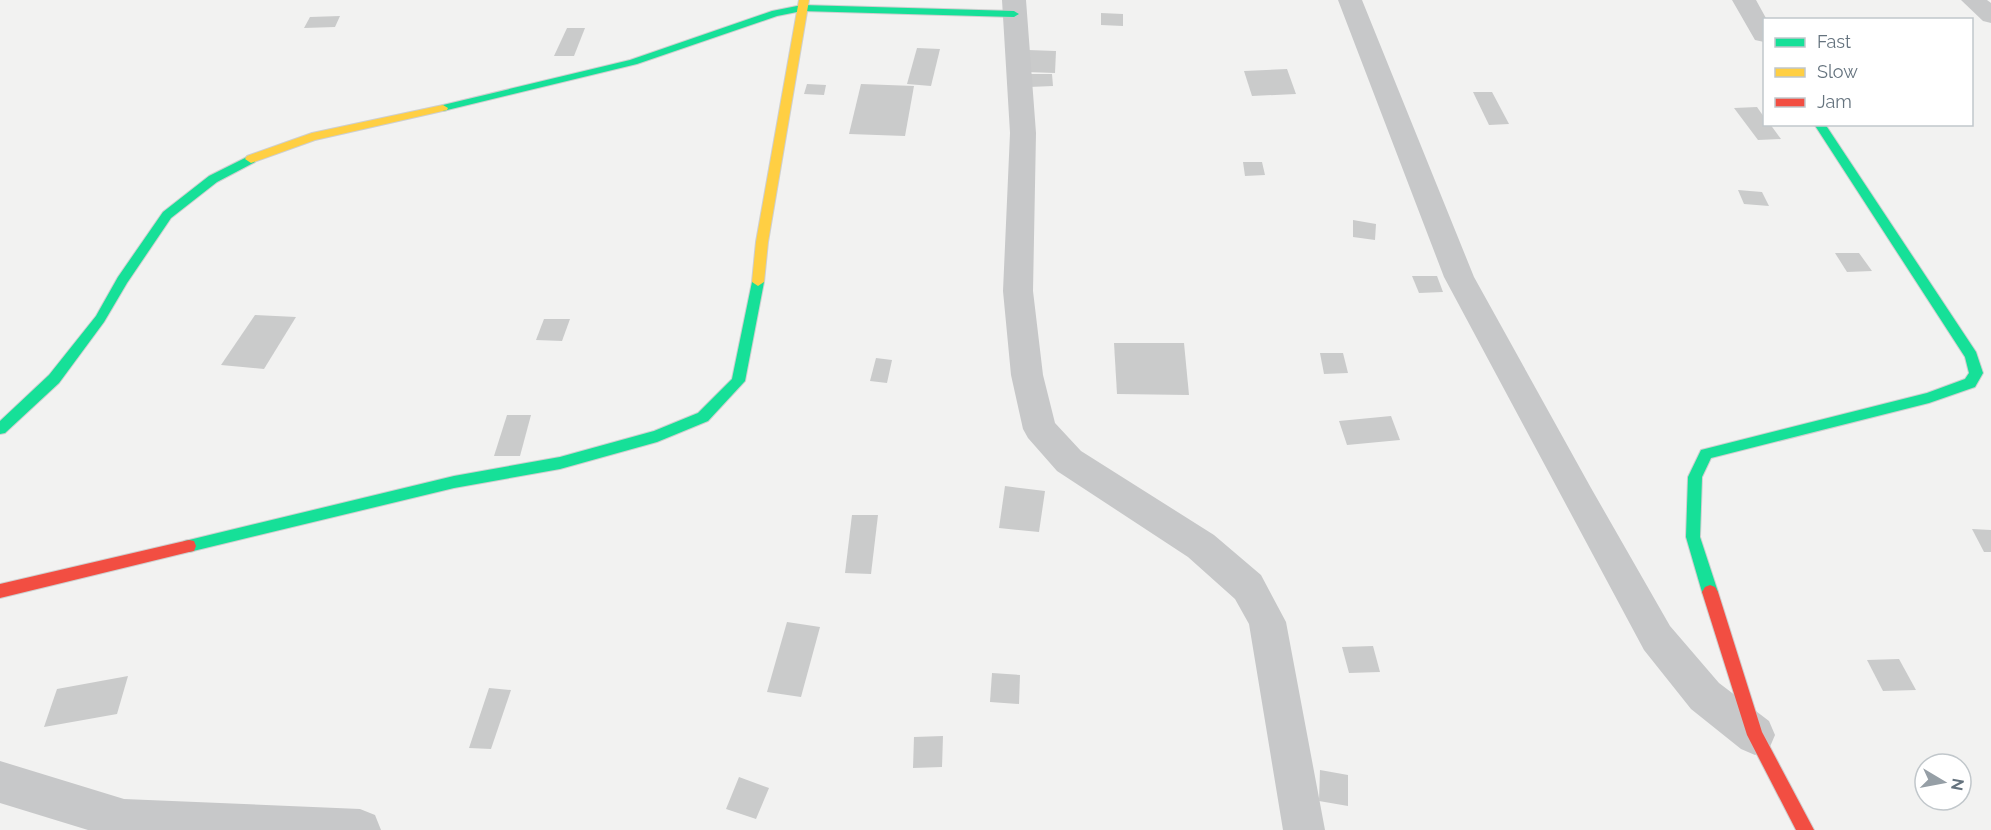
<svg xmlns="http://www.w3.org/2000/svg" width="1991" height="830" font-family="Raleway,sans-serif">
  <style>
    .building { fill: #cacbcb }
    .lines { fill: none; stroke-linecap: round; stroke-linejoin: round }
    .fast-casing { stroke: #cecfcf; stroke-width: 2 }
    .slow-casing { stroke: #cecfcf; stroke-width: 2 }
    .jam-casing { stroke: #cecfcf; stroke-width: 2 }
    .street { fill: #c7c8c9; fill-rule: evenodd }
    .fast { fill: #16e098; fill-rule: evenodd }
    .slow { fill: #ffcf43; fill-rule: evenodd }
    .jam { fill: #f24e42; fill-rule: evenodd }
  </style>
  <rect width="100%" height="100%" fill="#f2f2f1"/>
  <g class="building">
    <path d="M1101,13L1123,14V26L1101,25Z"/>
    <path d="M340,16L335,27L304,28L310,17Z"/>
    <path d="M567,28H585L574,56H554Z"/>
    <path d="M917,48L940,49L931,86L907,84Z"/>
    <path d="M1028,50L1056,51L1055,73L1027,72Z"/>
    <path d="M1287,69L1296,94L1252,96L1244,71Z"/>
    <path d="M1028,74H1052L1053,86L1029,87Z"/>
    <path d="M807,84L826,85L824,95L804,94Z"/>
    <path d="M861,84L914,86L905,136L849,134Z"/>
    <path d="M1473,92H1492L1509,124L1489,125Z"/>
    <path d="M1757,107L1764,117V124H1770L1781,139L1758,140L1734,108Z"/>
    <path d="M1243,162H1262L1265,175L1245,176Z"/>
    <path d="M1738,190L1762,192L1769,206L1744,204Z"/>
    <path d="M1353,220L1376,224L1375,240L1353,237Z"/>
    <path d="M1835,253H1859L1872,271L1847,272Z"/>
    <path d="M1412,276H1437L1443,292L1419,293Z"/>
    <path d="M255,315L296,317L264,369L221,365Z"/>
    <path d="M544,319H570L562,341L536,340Z"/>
    <path d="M1114,343H1184L1189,395L1117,394Z"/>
    <path d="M1320,353H1343L1348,373L1324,374Z"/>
    <path d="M876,358L892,360L887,383L870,381Z"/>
    <path d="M507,415H531L520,456H494Z"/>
    <path d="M1391,416L1400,440L1347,445L1339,421Z"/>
    <path d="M1005,486L1045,491L1039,532L999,528Z"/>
    <path d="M852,515H878L871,574L845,573Z"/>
    <path d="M1972,529L1991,530V552H1984Z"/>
    <path d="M787,622L820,627L801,697L767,692Z"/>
    <path d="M1373,646L1380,672L1349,673L1342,647Z"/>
    <path d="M1899,659L1916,690L1883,691L1867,660Z"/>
    <path d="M992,673L1020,675L1019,704L990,702Z"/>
    <path d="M128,676L117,714L44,727L57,689Z"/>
    <path d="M489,688L511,690L491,749L469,748Z"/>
    <path d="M943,736L942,767L913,768L914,737Z"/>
    <path d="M1320,770L1348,775V806L1319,801Z"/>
    <path d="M739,777L769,788L756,819L726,809Z"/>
  </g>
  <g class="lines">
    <g class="fast-casing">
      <g id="fast">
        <path d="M802,5L1014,11L1019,14L1014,17L802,11L777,16L637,64L443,111L438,108L443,105L630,60L772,11Z"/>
        <path d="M1814,124H1825L1976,352L1983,373L1975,387L1929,403L1711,458L1702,477L1700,537L1718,592L1715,597L1710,599L1705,597L1702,592L1686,537L1688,477L1701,450L1927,393L1965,379L1969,373L1965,357Z"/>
        <path d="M251,155L255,156V162L217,182L171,218L127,283L104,322L59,383L5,433L0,434V421L49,375L96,316L118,277L163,212L209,176Z"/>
        <path d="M758,278L764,282L745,381L708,421L657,442L560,469L454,488L189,552L184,551L182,546L184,541L189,540L454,476L560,457L654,431L698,413L732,379L752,282Z"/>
      </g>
    </g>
    <g class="slow-casing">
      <g id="slow">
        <path d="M799,0H809L768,242L764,282L758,286L752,282L756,242Z"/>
        <path d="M443,105L448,108L447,110L315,140L251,163L245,159L247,156L312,133Z"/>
      </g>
    </g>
    <g class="jam-casing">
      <g id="jam">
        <path d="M189,540L194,541L196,546L194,551L189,552L0,598V584Z"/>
        <path d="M1710,585L1715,587L1718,592L1762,732L1814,830H1796L1747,735L1702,592L1705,587Z"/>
      </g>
    </g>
    <g class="street">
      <path d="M1002,0H1026L1036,133L1033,291L1043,375L1055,423L1081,451L1214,535L1261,575L1286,622L1325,830H1283L1249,624L1235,599L1188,557L1057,471L1028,438L1023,429L1011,375L1003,291L1010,133Z"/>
      <path d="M1338,0H1362L1474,277L1591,488L1670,626L1719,683L1769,721L1775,735L1769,749L1755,755L1741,749L1691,709L1644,650L1444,277Z"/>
      <path d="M1732,0H1756L1767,20H1764V42L1755,40Z"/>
      <path d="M1961,0H1987L1991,3V23L1983,21Z"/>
      <path d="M0,761L124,799L360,809L375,815L381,830H88L0,803Z"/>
    </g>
    <use href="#fast" class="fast"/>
    <use href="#slow" class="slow"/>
    <use href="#jam" class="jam"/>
  </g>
  <rect x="1763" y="18" width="210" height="108" fill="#ffffff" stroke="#c1c7cb" stroke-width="1.5"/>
  <rect x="1775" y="38" width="30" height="9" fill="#16e098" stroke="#c1c7cb" stroke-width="1.5"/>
  <text x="1817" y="48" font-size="18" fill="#65737e">Fast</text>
  <rect x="1775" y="68" width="30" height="9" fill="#ffcf43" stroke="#c1c7cb" stroke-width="1.5"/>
  <text x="1817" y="78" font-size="18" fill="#65737e">Slow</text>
  <rect x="1775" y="98" width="30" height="9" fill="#f24e42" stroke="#c1c7cb" stroke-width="1.5"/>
  <text x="1817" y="108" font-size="18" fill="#65737e">Jam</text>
  <g transform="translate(1943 782) rotate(100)"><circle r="28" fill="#ffffff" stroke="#c1c7cb" stroke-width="1.5"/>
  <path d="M0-4.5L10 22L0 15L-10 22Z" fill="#969fa6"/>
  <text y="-9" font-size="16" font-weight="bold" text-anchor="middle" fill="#65737e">N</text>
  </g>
</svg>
